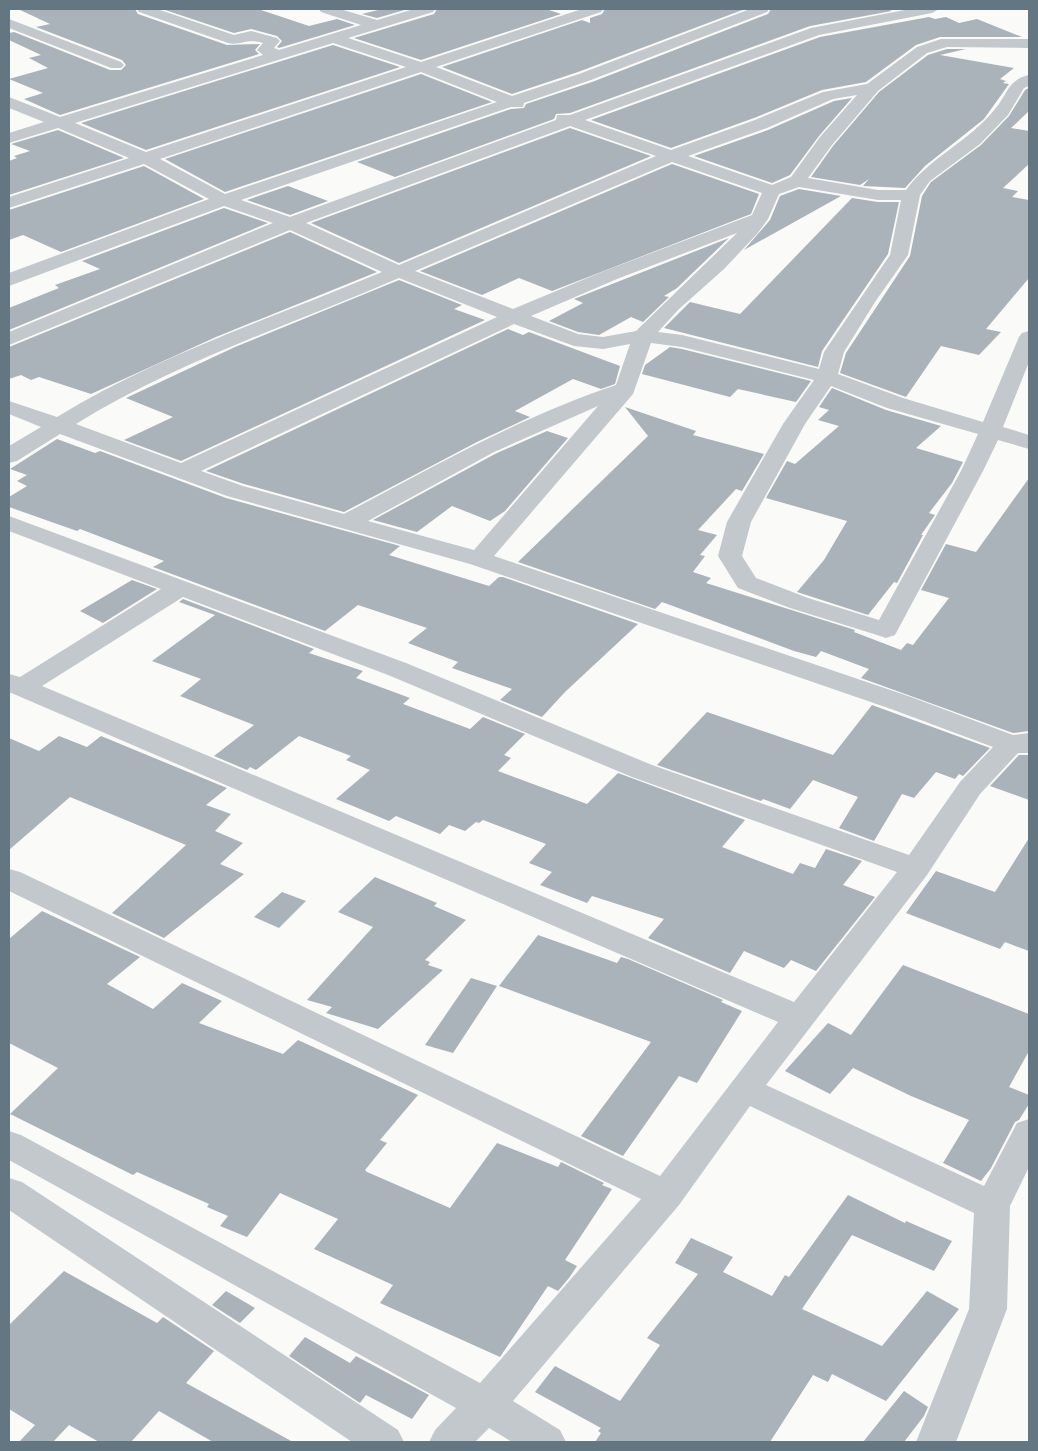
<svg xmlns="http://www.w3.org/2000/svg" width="1038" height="1451" font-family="Montserrat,sans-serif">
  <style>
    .building { fill: #aab3b9 }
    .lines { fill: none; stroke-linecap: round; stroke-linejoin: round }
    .minor { fill: #c3c8cc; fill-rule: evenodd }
  </style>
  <rect width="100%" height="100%" fill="#fafaf8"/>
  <g class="building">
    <path d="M18,9H135L138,14L227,45L260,44L255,50L259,54L60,115L24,99L43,93L9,79L48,68L29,58L41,55L9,40V33L14,32L110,70H121L126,65L122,60L36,27L50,24Z"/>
    <path d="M162,9H258L309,26L337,19L355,25L279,48L277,47L282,41L277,36L251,29L234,33Z"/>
    <path d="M382,9H408L377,18L362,14Z"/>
    <path d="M437,9H546L561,14L421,60L354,38L434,14Z"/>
    <path d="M605,9H745L578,72L512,94L442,67L582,20L590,23V18L602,14Z"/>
    <path d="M771,9H887L892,11L810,26L570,113L556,114L554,119L395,177L357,162L511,109L524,108L526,104L592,82L768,14Z"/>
    <path d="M929,17L935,19L946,17L959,23L977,19L1022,37H940L916,45L866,82L822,90L754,118L671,148L591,120L820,37Z"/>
    <path d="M333,45L400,67L146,150L81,123Z"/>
    <path d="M947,49H966L940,55L1014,68L1000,79L1006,81L1003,83L1009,84L984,119L925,166L905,188L863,186L869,179L860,185L811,177L833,146L879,92L928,55Z"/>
    <path d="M421,74L492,102L225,192L165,159Z"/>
    <path d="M1029,88V111L1011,128L1029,131V164L1003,188L1018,191L1012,197L1029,200V278L986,329L1001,332L979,355L941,346L906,397L840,373L846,353L910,256L922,196L931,182L981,145L1009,116L1025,90Z"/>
    <path d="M852,98L819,136L790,175L772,183L694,156L768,130L834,101Z"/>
    <path d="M570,128L651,156L399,263L311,223Z"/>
    <path d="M58,130L124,158L9,195V161L17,158L14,156L30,151L11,144Z"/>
    <path d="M672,164L759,194L751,214L552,291L519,278L482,295L420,271Z"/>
    <path d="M144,166L204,199L61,252L23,235L9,240V210Z"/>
    <path d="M288,186L328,201L290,215L247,200Z"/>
    <path d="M799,189L841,196L744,250L770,220L780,196Z"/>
    <path d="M852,198L878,202H899L888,254L822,351L818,367L664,328L690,302L740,314Z"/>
    <path d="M224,208L268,223L9,330V308L59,288L55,285L100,269L82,261Z"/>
    <path d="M290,232L377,272L216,337L91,394L39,377L31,380L21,375L9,379V347Z"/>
    <path d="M729,238L677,288L664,296L669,297L643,322L631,317L599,335L578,332L549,321L583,303L574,299Z"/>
    <path d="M399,280L462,305L454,309L485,320L181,461L124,440L173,417L126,398L235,347Z"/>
    <path d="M508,329L523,335L529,332L620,366L615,384L601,389L573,379L515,411L530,417L477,442L344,512L244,484L206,471Z"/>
    <path d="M670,347L682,349L811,381L796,402L738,389L730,397L642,374L645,365Z"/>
    <path d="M832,388L886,410L941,426L916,448L963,462L952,483L929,513L935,515L921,535H923L897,583L894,582L868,615L797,592L824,560L847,521L766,498L787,461L795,464L839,426L818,420L829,410L819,407Z"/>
    <path d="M625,407L696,431L693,435L764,454L742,491L736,489L698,530L717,535L700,555L705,556L693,572L711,578L706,583L855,630L854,632L901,650L907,643L913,645L949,598L921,590L946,544L976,552L1029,478V731L1013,733L861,678L869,669L821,651L816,657L794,651L662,602L655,609L518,562L648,436Z"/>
    <path d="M547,431L568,438L505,511L490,521L452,506L417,532L373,520L495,454Z"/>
    <path d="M57,439L95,453L100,451L226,498L400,546L389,555L489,586L499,577H503L638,624L565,692L542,717L500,700L512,689L452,668L458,662L408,643L427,628L358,605L325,631L153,567L164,561L80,529L77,531L9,507V497L27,486L17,481L27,475L10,469Z"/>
    <path d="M132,580L157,589L103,623L80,611Z"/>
    <path d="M183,599L314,649L309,653L363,671L356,678L410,698L403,704L470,729L483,717L525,734L504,755L511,758L498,771L587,804L618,773L745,820L722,847L793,874L800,863L815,868L826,849L862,861L843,885L875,897L816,971L791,960L784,968L744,951L730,973L648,938L664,919L592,896L587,903L540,885L552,872L529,863L546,844L483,820L479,823L476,822L465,831L449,825L440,834L396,816L389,821L336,799L370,770L346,760L351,756L299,736L256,770L250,767L247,770L214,756L254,725L180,696L201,679L152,661L215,615L179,602Z"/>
    <path d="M872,705L990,748L963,776L959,774L955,779L936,772L914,798L902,794L874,841L839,828L858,797L813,780L790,809L763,799L761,801L657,765L707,712L833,755Z"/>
    <path d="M59,736L87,747L101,736L227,788L206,805L231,814L215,831L243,843L220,864L244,874L164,938L112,913L186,845L70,797L9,850V738L39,751Z"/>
    <path d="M1019,755H1029V800L990,786Z"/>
    <path d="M1029,838V951L1005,942L1000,949L906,913L936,871L995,892Z"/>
    <path d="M375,877L437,903L434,906L466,920L425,960L430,962L428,965L443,970L378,1029L326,1013L332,1007L307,1000L373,927L338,912Z"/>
    <path d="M282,892L306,901L279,928L254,917Z"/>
    <path d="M42,911L140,957L107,984L153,1009L182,983L222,1001L199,1023L283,1054L298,1040L418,1095L380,1140L387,1143L365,1170L367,1172L450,1208L497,1143L558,1167L561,1162L604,1183L602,1185L612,1189L565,1260L577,1266L569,1278L558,1291L548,1286L500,1357L380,1303L393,1285L314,1249L338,1219L280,1193L247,1237L220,1226L228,1216L207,1207L209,1204L137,1172L133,1175L10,1114L58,1068L9,1043V939Z"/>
    <path d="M538,935L617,963L621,957L628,959L723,1000L721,1002L742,1011L697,1083L679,1076L623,1156L581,1136L651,1042L499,986Z"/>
    <path d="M903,965L1029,1014V1051L1009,1087L1029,1095V1104L1019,1120L1015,1122L991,1168L981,1181L943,1163L969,1120L911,1096L853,1068L830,1094L785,1071L828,1023L851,1035Z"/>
    <path d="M471,978L497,986L453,1053L425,1045Z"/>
    <path d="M848,1195L905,1223L906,1221L952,1241L934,1271L852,1235L802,1309L882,1346L927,1291L959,1309L886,1401L832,1374L828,1382L813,1375L770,1442H595L601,1433L598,1431L601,1428L535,1392L555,1366L620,1401L660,1345L647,1338L698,1274L675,1263L691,1238L733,1257L723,1272L772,1296L785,1275L789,1277Z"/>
    <path d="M64,1271L157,1323L163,1317L214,1351L186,1383L293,1442H213L159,1411L131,1442H99L69,1425L53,1442H19L35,1425L9,1409V1325Z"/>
    <path d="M226,1291L255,1308L240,1323L212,1305Z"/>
    <path d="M305,1337L350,1363L356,1356L429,1395L412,1419L366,1395L360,1403L289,1356Z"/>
    <path d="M904,1391L928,1407L924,1416L904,1442H863Z"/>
  </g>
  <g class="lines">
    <g class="minor">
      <path d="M137,9H157L234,35L251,31L277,38L280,41L274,48L279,50L361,25L321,12L319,9H340L377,20L414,9H435L433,12L348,38L421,62L582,9H603L601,12L436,67L512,96L579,74L750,9H769L767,12L591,80L524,103L523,107H511L241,200L290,217L556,120L557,115H570L811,28L910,9H939L932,13L819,35L585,120L671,150L755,120L823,92L867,84L917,47L941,39H1029V48L947,47L927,53L878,91L832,145L808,178L878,190H906C930,157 970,141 995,109C1008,94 1007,80 1029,75V86L1024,88L1008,115L980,144L930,181L920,195L908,255L875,302L844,352L838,374L903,398L983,422L1019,337L1022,333L1029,331V362L1003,427L1029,435V449L998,440L983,471L895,635L886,638L877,635L790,608L738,588L718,556L727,522L783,424L814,380L682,347L651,343L633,394L494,556L911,697L1013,735L1029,733V753H1018L980,794L927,875L766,1085L984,1186L1017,1123L1029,1119V1167L1010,1206L1007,1309L956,1442H916L969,1309L974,1213L750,1106L679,1205L513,1401L560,1430L566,1442H512L489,1428L475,1442H429L435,1430L456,1408L9,1160V1131L21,1135L480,1383L641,1199L9,891V869L20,872L660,1176L778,1022L9,692V674L20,677L161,589L9,531V516L406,663L652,765L909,855L960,782L993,747L891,709L470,564L227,496L60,434L17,461L9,463V446L41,427L9,414V401L57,417C158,355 273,318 382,272L290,230L9,345V332L273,223L224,206L9,286V273L209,199L144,164L9,208V197L129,158L58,128L9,143V133L44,122L9,108V97L60,117L263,55L257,50L263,43C246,38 240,46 228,43L139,12ZM333,43L406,67L146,152L75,123ZM421,72L497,102L225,194L160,159ZM857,95L820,137L791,177L772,185L688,156L767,128L833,99ZM570,126L656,156L399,265L306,223ZM672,162L762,193L752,215L604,271L513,309L415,271ZM799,187L878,200H901L890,255L824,352L819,369L682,335L658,332L678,310L724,269L757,234L768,219L779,194ZM737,233L636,331L603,337L578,334L531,316L617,279ZM399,278L497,317L181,463L76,424C176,362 290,325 399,278ZM514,324L574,346L603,349L630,344L616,385C520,417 433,467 344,514L243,486L201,471ZM831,386L887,408L978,434L961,471L879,620L808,598L756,578L742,556L751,522L805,424ZM598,406L474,550L368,521L494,452ZM183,597L388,675L632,777L897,872L794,1002L42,686Z"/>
      <path d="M9,19L121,62L124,65L121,68H111L9,28Z"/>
      <path d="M9,1178L22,1182L398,1430L404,1442H352L9,1210Z"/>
    </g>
  </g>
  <rect width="1038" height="1451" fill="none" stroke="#657683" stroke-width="20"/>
</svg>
